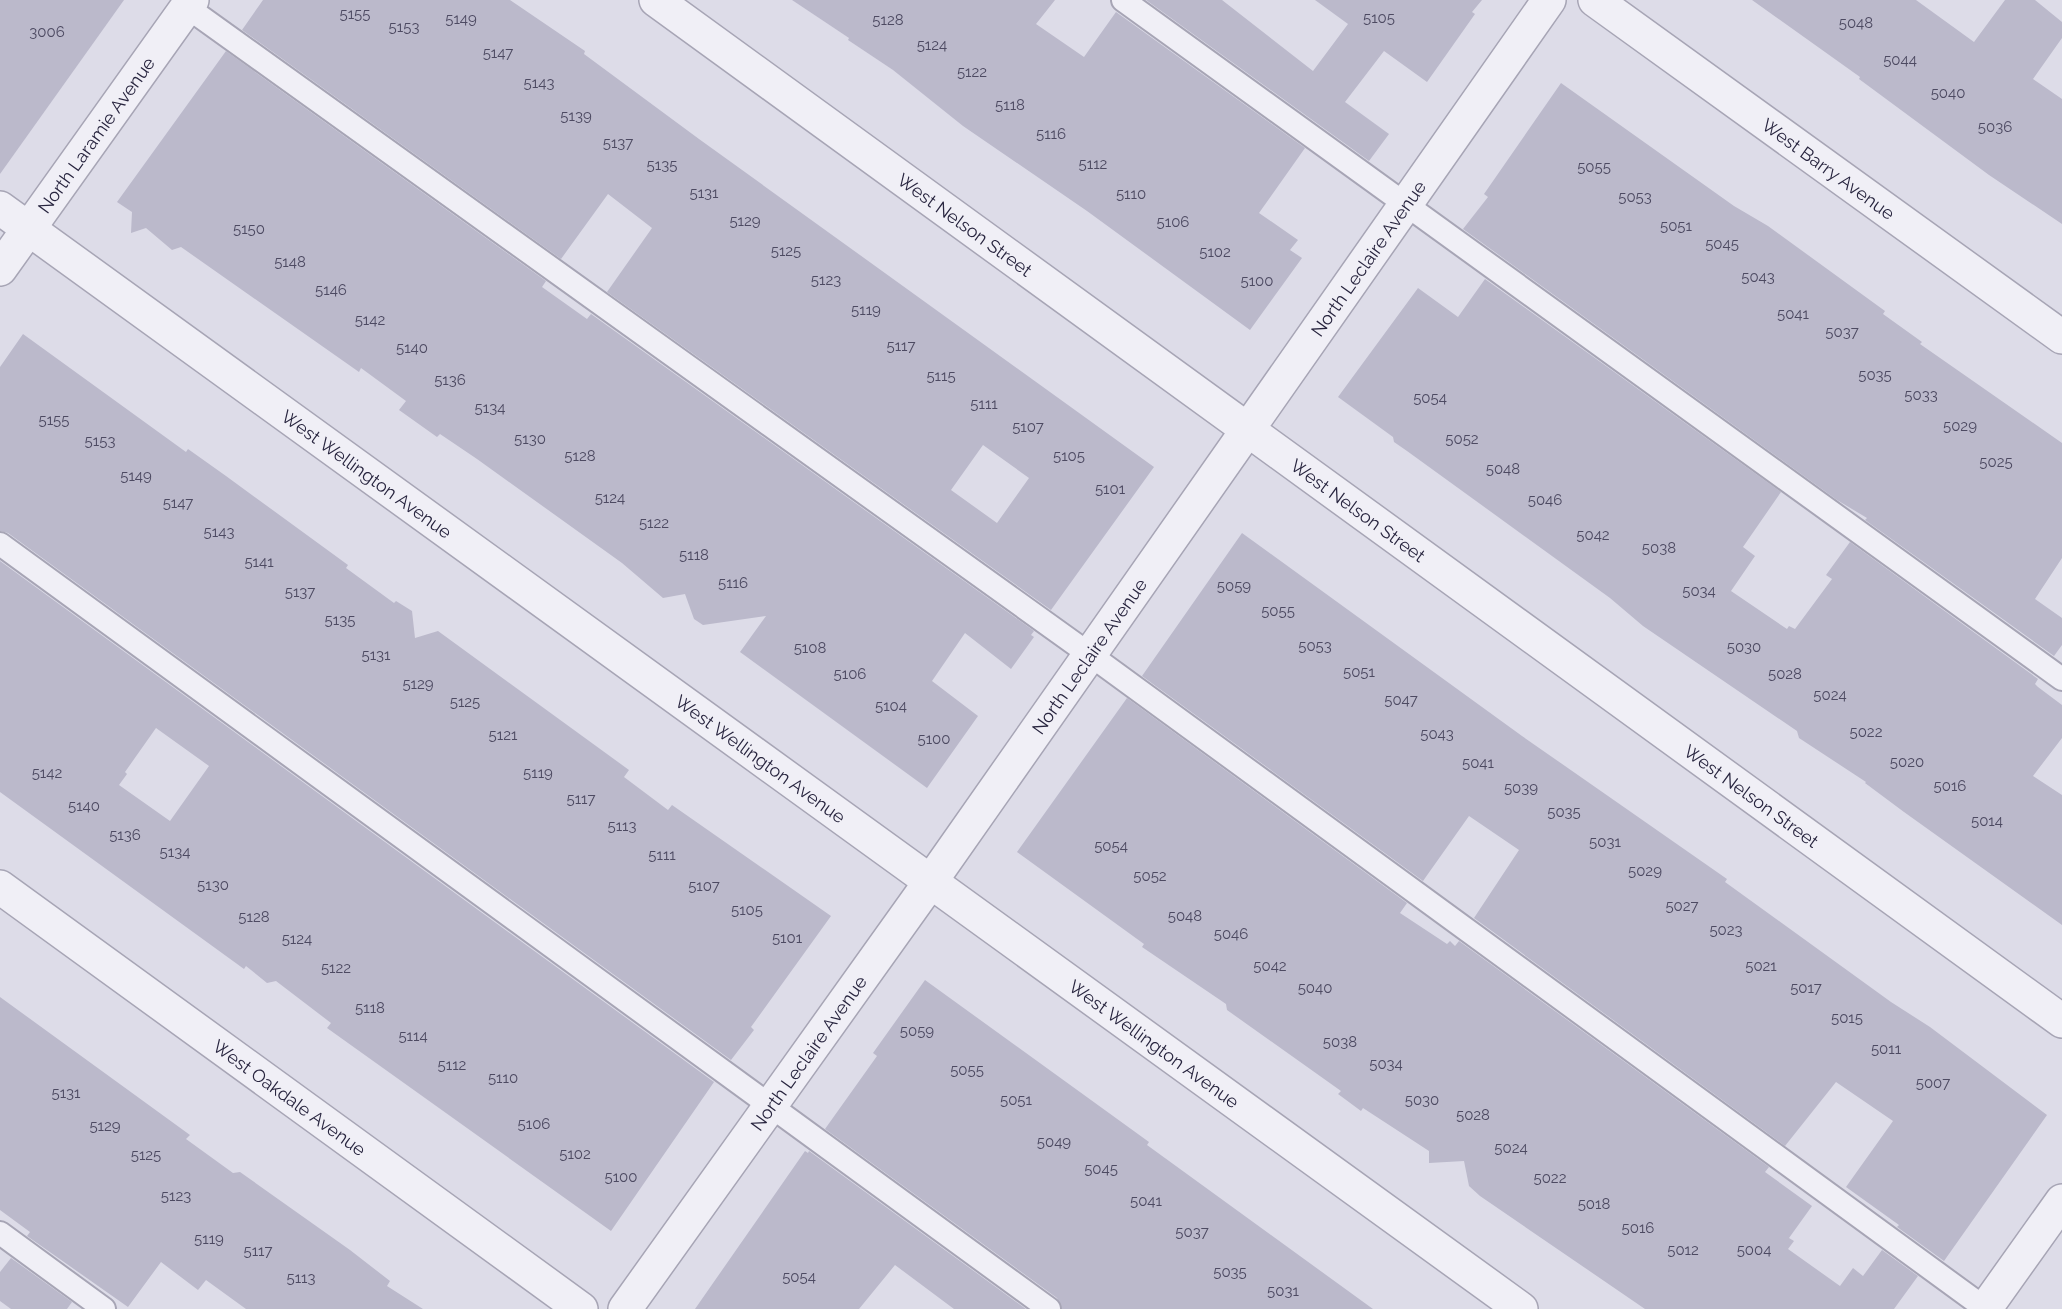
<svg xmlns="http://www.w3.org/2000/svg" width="2062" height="1309" font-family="Raleway,sans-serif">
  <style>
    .building { fill: #bbb9cb; fill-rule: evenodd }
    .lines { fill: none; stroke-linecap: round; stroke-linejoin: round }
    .service-casing { stroke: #a7a5b5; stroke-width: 26 }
    .minor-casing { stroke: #a7a5b5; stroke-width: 36 }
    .tertiary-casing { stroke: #a7a5b5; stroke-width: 36 }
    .service { stroke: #f0eff6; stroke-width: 22 }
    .minor { stroke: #f0eff6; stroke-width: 33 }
    .tertiary { stroke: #f0eff6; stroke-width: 33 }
    .labels { text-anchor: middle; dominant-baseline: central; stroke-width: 4.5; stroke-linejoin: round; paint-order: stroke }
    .number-label { font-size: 15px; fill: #4d4a62 }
    .street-label { font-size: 18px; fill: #28253f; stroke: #ececf5 }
  </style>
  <rect width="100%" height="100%" fill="#dddce8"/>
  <g class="building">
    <path d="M0,0H124L0,174Z"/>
    <path d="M263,0H510L585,51L584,54L699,139L1154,467L1051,610L607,292L652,228L608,194L561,259L242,30ZM983,445L1029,478L997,523L951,490Z"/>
    <path d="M792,0H1055L1036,24L1084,57L1116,12L1305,148L1259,213L1298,240L1290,250L1302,258L1250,330L1087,211L963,126L893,70L848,40L849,38Z"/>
    <path d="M1146,0H1222L1313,71L1348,24L1315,0H1482L1472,12L1475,14L1427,82L1384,51L1345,102L1389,134L1369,161Z"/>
    <path d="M1752,0H1916L1974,42L2005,0H2035L2062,22V38L2033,79L2062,99V224L1989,175L1859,79L1860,77Z"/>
    <path d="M226,51L546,281L542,287L587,319L591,314L1034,631L1031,635L1034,637L1011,669L965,633L932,681L978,716L927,788L740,652L766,616L703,625L694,619L685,594L663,598L622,563L477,459L440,434L437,437L399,410L406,401L361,368L359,372L181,247L172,250L146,228L131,233L132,212L117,202Z"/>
    <path d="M1561,83L1734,206L1768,226L1885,311L1883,314L1922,342L1920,344L2062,443V558L2035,599L2062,618V645L2054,656L1865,520L1867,518L1837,500L1463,229L1488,197L1484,194Z"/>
    <path d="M1485,279L1781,492L1743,547L1755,556L1731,591L1787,629L1789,626L1795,629L1832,579L1826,575L1850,542L2038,679L2035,684L2038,687L2062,705V738L2033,776L2062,795V925L1904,812L1865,783L1866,782L1799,738L1797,731L1643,626L1610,598L1407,451L1394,442L1393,437L1338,397L1418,288L1458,317Z"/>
    <path d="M23,334L186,452L188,449L226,476L348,565L346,568L394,603L396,601L412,611L415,638L438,631L629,770L624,777L668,810L672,805L831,916L751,1027L754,1030L731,1060L8,533L0,531V367Z"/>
    <path d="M1242,533L1522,736L1727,879L1725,882L1891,1002L1930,1027L2047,1115L1944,1261L1897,1227L1899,1225L1846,1187L1893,1121L1836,1082L1785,1146L1474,918L1519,850L1469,816L1423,881L1142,676Z"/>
    <path d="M0,561L714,1082L611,1231L327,1028L331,1023L276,981L267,983L246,966L244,969L0,792ZM156,728L209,766L170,821L119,785L127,774L125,772Z"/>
    <path d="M1127,698L1407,903L1400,913L1447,944L1450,941L1455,946L1459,941L1769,1167L1765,1172L1812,1206L1789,1238L1794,1241L1788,1249L1840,1286L1853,1268L1863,1276L1882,1250L1918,1276L1894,1309H1645L1480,1196L1469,1186L1464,1161L1429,1163V1151L1363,1108L1361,1111L1338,1094L1341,1091L1227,1010L1226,1004L1142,947L1144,944L1017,852Z"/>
    <path d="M925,980L1149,1142L1147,1145L1373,1309H1062L1057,1298L825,1129L877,1056L873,1053Z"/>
    <path d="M0,997L190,1135L186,1139L233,1173L240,1172L350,1250L390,1281L387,1286L423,1309H246L206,1280L198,1290L161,1262L128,1307L27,1236L30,1232L0,1210Z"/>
    <path d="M805,1151L808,1153L809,1151L1026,1309H954L895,1265L859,1309H695Z"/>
    <path d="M11,1258L72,1302L67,1309H11L0,1301V1272Z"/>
  </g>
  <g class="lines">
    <g class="service-casing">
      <g id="service">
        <path d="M1123,0L2062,679"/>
        <path d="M187,7L1089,654L1986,1309"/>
        <path d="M0,544L1049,1309"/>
        <path d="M0,1233L104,1309"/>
      </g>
    </g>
    <g class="minor-casing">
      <g id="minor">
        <path id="s1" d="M656,0L2062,1021"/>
        <path id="s2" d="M1595,0L2062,337"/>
        <path id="s3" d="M0,208L1521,1309"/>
        <path id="s4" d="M0,887L581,1309"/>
        <path id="s5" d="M625,1309L931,881L1549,0"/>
        <path d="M1985,1309L2062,1201"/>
      </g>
    </g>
    <g class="tertiary-casing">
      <g id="tertiary">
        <path id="s6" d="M0,269L192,0"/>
      </g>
    </g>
    <use href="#service" class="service"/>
    <use href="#minor" class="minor"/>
    <use href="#tertiary" class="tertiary"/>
  </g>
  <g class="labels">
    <g class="number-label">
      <text x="355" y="14">5155</text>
      <text x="1379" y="18">5105</text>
      <text x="461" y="19">5149</text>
      <text x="888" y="20">5128</text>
      <text x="1856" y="23">5048</text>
      <text x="404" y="27">5153</text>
      <text x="47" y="32">3006</text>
      <text x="932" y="45">5124</text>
      <text x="498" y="53">5147</text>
      <text x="1900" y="60">5044</text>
      <text x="972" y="72">5122</text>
      <text x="539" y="83">5143</text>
      <text x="1948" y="93">5040</text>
      <text x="1010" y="105">5118</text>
      <text x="576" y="116">5139</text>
      <text x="1995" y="127">5036</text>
      <text x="1051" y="134">5116</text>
      <text x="618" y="143">5137</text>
      <text x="1093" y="164">5112</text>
      <text x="662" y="165">5135</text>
      <text x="1594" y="167">5055</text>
      <text x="704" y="193">5131</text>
      <text x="1131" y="194">5110</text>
      <text x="1635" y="197">5053</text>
      <text x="745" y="221">5129</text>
      <text x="1173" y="222">5106</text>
      <text x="1676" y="226">5051</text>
      <text x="249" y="229">5150</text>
      <text x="1722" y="244">5045</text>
      <text x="786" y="251">5125</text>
      <text x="1215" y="252">5102</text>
      <text x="290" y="262">5148</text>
      <text x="1758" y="277">5043</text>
      <text x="826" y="280">5123</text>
      <text x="1257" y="281">5100</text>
      <text x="331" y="290">5146</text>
      <text x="866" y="310">5119</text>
      <text x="1793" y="314">5041</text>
      <text x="370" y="320">5142</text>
      <text x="1842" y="332">5037</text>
      <text x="901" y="346">5117</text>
      <text x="412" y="348">5140</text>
      <text x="1875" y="375">5035</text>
      <text x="941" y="376">5115</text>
      <text x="450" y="380">5136</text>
      <text x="1921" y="395">5033</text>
      <text x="1430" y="398">5054</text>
      <text x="984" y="404">5111</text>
      <text x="490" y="408">5134</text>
      <text x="54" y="420">5155</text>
      <text x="1960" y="426">5029</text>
      <text x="1028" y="427">5107</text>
      <text x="530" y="439">5130</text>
      <text x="1462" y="439">5052</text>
      <text x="100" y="441">5153</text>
      <text x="580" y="456">5128</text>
      <text x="1069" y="456">5105</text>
      <text x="1996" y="462">5025</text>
      <text x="1503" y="469">5048</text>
      <text x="136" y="476">5149</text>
      <text x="1110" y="489">5101</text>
      <text x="610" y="498">5124</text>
      <text x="1545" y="500">5046</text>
      <text x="178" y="503">5147</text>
      <text x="654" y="523">5122</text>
      <text x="219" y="532">5143</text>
      <text x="1593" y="535">5042</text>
      <text x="1659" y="548">5038</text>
      <text x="694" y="555">5118</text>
      <text x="259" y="562">5141</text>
      <text x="733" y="583">5116</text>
      <text x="1234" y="586">5059</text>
      <text x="1699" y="591">5034</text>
      <text x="300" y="592">5137</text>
      <text x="1278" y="611">5055</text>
      <text x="340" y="620">5135</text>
      <text x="1315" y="646">5053</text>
      <text x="1744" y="647">5030</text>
      <text x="810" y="648">5108</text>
      <text x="376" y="655">5131</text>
      <text x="1359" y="672">5051</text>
      <text x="850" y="674">5106</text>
      <text x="1785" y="674">5028</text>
      <text x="418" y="684">5129</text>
      <text x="1830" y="695">5024</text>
      <text x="1401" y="700">5047</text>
      <text x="465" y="702">5125</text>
      <text x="891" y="706">5104</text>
      <text x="1866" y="732">5022</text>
      <text x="1437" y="734">5043</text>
      <text x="503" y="735">5121</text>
      <text x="934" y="739">5100</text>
      <text x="1907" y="762">5020</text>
      <text x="1478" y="763">5041</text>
      <text x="47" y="773">5142</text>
      <text x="538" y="773">5119</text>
      <text x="1950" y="786">5016</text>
      <text x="1521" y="788">5039</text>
      <text x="581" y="799">5117</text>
      <text x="84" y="806">5140</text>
      <text x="1564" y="812">5035</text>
      <text x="1987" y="821">5014</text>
      <text x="622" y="826">5113</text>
      <text x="125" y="835">5136</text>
      <text x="1605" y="842">5031</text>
      <text x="1111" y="846">5054</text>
      <text x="175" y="852">5134</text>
      <text x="662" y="855">5111</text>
      <text x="1645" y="871">5029</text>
      <text x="1150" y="876">5052</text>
      <text x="213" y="885">5130</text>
      <text x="704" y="886">5107</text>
      <text x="1682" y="906">5027</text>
      <text x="747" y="910">5105</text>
      <text x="1185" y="916">5048</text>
      <text x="254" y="917">5128</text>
      <text x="1726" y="930">5023</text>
      <text x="1231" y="934">5046</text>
      <text x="787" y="938">5101</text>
      <text x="297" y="939">5124</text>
      <text x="1270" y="966">5042</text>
      <text x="1761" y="966">5021</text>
      <text x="336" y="968">5122</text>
      <text x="1315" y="988">5040</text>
      <text x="1806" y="988">5017</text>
      <text x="370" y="1008">5118</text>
      <text x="1847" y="1018">5015</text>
      <text x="917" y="1031">5059</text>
      <text x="413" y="1036">5114</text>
      <text x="1340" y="1042">5038</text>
      <text x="1886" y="1049">5011</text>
      <text x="1386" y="1064">5034</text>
      <text x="452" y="1065">5112</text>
      <text x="967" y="1070">5055</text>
      <text x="503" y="1078">5110</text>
      <text x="1933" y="1083">5007</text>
      <text x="66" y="1093">5131</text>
      <text x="1016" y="1100">5051</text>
      <text x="1422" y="1100">5030</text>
      <text x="1473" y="1115">5028</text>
      <text x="534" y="1124">5106</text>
      <text x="105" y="1126">5129</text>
      <text x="1054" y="1142">5049</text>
      <text x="1511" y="1148">5024</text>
      <text x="575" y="1154">5102</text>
      <text x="146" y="1155">5125</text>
      <text x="1101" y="1169">5045</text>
      <text x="621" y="1177">5100</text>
      <text x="1550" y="1178">5022</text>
      <text x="176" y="1196">5123</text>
      <text x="1146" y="1201">5041</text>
      <text x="1594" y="1204">5018</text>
      <text x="1638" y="1228">5016</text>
      <text x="1192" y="1232">5037</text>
      <text x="209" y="1239">5119</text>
      <text x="1683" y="1250">5012</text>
      <text x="1754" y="1250">5004</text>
      <text x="258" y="1251">5117</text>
      <text x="1230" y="1272">5035</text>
      <text x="799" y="1277">5054</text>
      <text x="301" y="1278">5113</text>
      <text x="1283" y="1291">5031</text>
    </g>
    <g class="street-label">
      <text stroke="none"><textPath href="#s6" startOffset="165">North Laramie Avenue</textPath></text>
      <text stroke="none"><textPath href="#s2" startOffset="288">West Barry Avenue</textPath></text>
      <text stroke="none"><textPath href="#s1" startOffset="382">West Nelson Street</textPath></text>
      <text stroke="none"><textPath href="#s5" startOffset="1287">North Leclaire Avenue</textPath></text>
      <text stroke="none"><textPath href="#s3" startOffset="453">West Wellington Avenue</textPath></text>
      <text stroke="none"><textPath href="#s1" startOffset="868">West Nelson Street</textPath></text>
      <text stroke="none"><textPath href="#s5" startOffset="801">North Leclaire Avenue</textPath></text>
      <text stroke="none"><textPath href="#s3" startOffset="939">West Wellington Avenue</textPath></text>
      <text stroke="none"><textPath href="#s1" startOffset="1354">West Nelson Street</textPath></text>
      <text stroke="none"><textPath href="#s3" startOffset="1425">West Wellington Avenue</textPath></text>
      <text stroke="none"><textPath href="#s5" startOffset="315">North Leclaire Avenue</textPath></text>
      <text stroke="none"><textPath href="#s4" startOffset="358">West Oakdale Avenue</textPath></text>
    </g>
  </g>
</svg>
